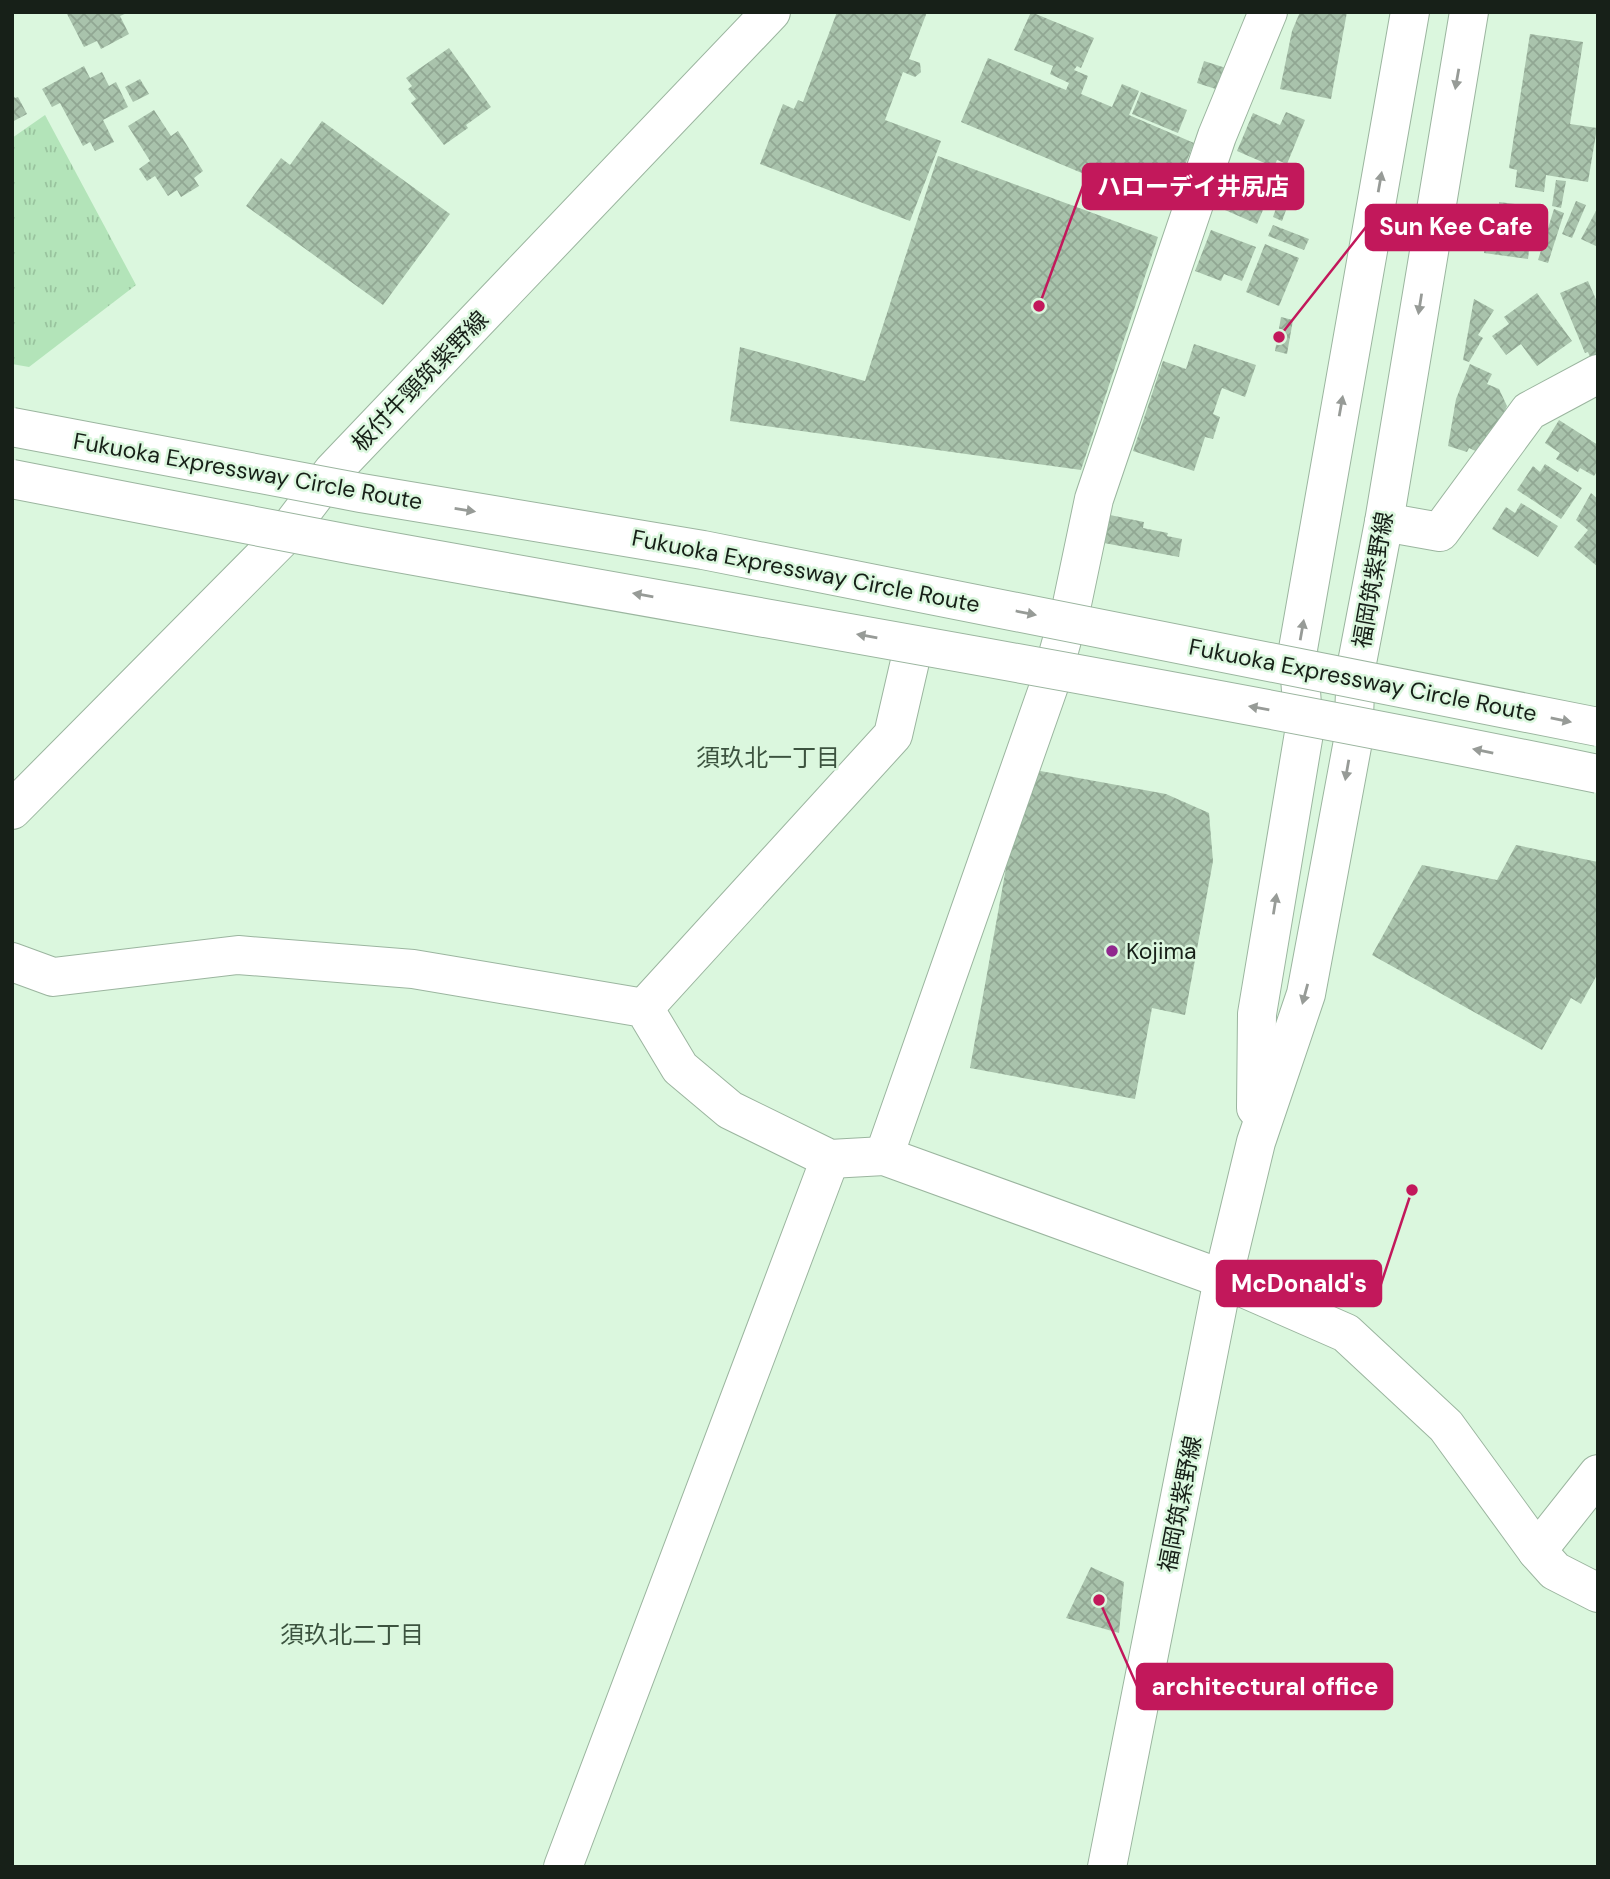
<svg xmlns="http://www.w3.org/2000/svg" width="1610" height="1879" font-family="'DM Sans','Noto Sans JP',sans-serif">
  <style>
    .park { fill: url(#park-tufts) }
    .building { fill: url(#building-cross-hatch) }
    .lines { fill: none; stroke-linecap: round; stroke-linejoin: round }
    .minor-casing { stroke: #9bb59f; stroke-width: 40 }
    .major-casing { stroke: #9bb59f; stroke-width: 40 }
    .minor { stroke: #fff; stroke-width: 38 }
    .major { stroke: #fff; stroke-width: 38 }
    .highway-bridge-casing { stroke: #9bb59f; stroke-width: 40; stroke-linecap: butt }
    .highway-bridge { stroke: #fff; stroke-width: 38 }
    .oneway { fill: #979b97 }
    .poi-dot { fill: #90298e; stroke: #dbf7de; stroke-width: 2.5 }
    .labels { text-anchor: middle; dominant-baseline: central; stroke-width: 5; stroke-linejoin: round; paint-order: stroke }
    .street-label { font-size: 23px; fill: #172018; stroke: #dbf7de }
    .poi-label { font-size: 23px; fill: #172018; stroke: #dbf7de; text-anchor: start }
    .neighbourhood-label { font-size: 24px; fill: #3c533f; stroke: #dbf7de }
    .leader { fill: none; stroke: #c2185b; stroke-width: 2.5 }
    .callout-dot { fill: #c2185b; stroke: #dbf7de; stroke-width: 2.5 }
    .callout { fill: #c2185b; stroke: #c2185b; stroke-width: 2.5 }
    .callout-label { font-size: 24px; text-anchor: middle; font-weight: bold; fill: #fff }
  </style>
  <defs>
    <pattern id="park-tufts" width="24" height="20" patternUnits="userSpaceOnUse" patternTransform="scale(1.75)"><rect width="24" height="20" fill="#b3e4b9"/><path d="M3 7l-1-3M5 7V3M7 7l1-3M15 17l-1-3M17 17v-4M19 17l1-3" fill="none" stroke="#99c39e"/></pattern>
    <pattern id="building-cross-hatch" width="8" height="8" patternUnits="userSpaceOnUse" patternTransform="scale(1.75)"><rect width="8" height="8" fill="#a9c3ac"/><path d="M0 0l8 8M0 8l8-8" fill="none" stroke="#91a793"/></pattern>
  </defs>
  <rect width="100%" height="100%" fill="#dbf7de"/>
  <path class="park" d="M45,115L136,285L29,367L12,364V138Z"/>
  <g class="building">
    <path d="M66,12H129L120,16L129,34L101,49L97,41L84,47Z"/>
    <path d="M837,12H927L909,59L920,63L921,72L915,77L903,72L885,120L941,141L910,221L760,164L783,104L794,109L798,100L803,102Z"/>
    <path d="M1031,12L1094,38L1081,68L1077,66L1074,70L1088,76L1081,94L1112,107L1122,84L1139,91L1129,115L1194,143L1167,209L961,122L988,58L1066,90L1069,83L1050,74L1053,66L1014,50Z"/>
    <path d="M1300,12H1347L1331,99L1280,89L1292,31Z"/>
    <path d="M1530,34L1583,42L1570,124L1597,128L1588,182L1546,175L1544,192L1515,187L1517,170L1509,168Z"/>
    <path d="M449,48L491,107L466,125L468,128L444,145L411,103L416,99L408,89L412,86L406,78Z"/>
    <path d="M1204,61L1229,69L1222,91L1197,83Z"/>
    <path d="M84,66L90,78L102,72L109,86L116,82L128,107L103,120L114,142L95,151L90,142L83,146L60,103L52,107L42,89Z"/>
    <path d="M140,79L149,94L133,102L125,87Z"/>
    <path d="M1141,92L1187,110L1178,133L1132,114Z"/>
    <path d="M12,94L15,98L18,97L27,114L12,122Z"/>
    <path d="M154,110L171,136L178,131L203,171L194,178L199,186L181,197L177,190L168,196L155,176L147,181L139,169L150,161L128,126Z"/>
    <path d="M1286,112L1305,120L1287,164L1277,160L1274,167L1237,151L1253,113L1280,125Z"/>
    <path d="M322,121L450,214L383,305L246,206L281,158L290,165Z"/>
    <path d="M938,156L1158,237L1081,470L730,421L740,347L865,381Z"/>
    <path d="M1234,171L1273,187L1257,224L1218,207Z"/>
    <path d="M1556,180L1566,181L1561,208L1552,206Z"/>
    <path d="M1285,182L1295,186L1282,221L1273,217Z"/>
    <path d="M1576,201L1586,205L1572,238L1562,234Z"/>
    <path d="M1499,202L1523,205L1521,218L1533,219L1528,259L1484,253L1490,206L1499,207Z"/>
    <path d="M1598,207V247L1581,239Z"/>
    <path d="M1554,209L1564,213L1548,263L1538,260Z"/>
    <path d="M1273,225L1309,239L1304,250L1268,236Z"/>
    <path d="M1211,230L1256,247L1242,281L1224,274L1221,281L1195,271Z"/>
    <path d="M1265,244L1299,258L1279,306L1246,292Z"/>
    <path d="M1588,281L1598,304V366L1594,367L1588,352L1585,353L1560,293Z"/>
    <path d="M1537,293L1572,341L1537,366L1521,344L1506,355L1492,336L1509,324L1504,317Z"/>
    <path d="M1474,299L1494,310L1478,335L1483,338L1469,362L1463,360Z"/>
    <path d="M1281,317L1293,320L1287,354L1275,351Z"/>
    <path d="M1194,344L1256,365L1245,397L1222,388L1213,414L1220,417L1213,439L1205,437L1194,471L1133,451L1163,361L1186,369Z"/>
    <path d="M1470,364L1492,374L1487,384L1499,389L1507,406L1492,439L1482,454L1469,448L1467,452L1448,446L1456,399Z"/>
    <path d="M1559,420L1598,445V470L1594,476L1580,468L1578,472L1556,459L1560,453L1545,443Z"/>
    <path d="M1545,464L1582,488L1561,519L1517,490L1533,466L1540,472Z"/>
    <path d="M1591,493L1598,499V567L1574,547L1588,530L1576,520Z"/>
    <path d="M1521,503L1558,526L1538,557L1492,529L1506,507L1515,513Z"/>
    <path d="M1110,515L1144,522L1143,528L1168,533L1167,536L1182,539L1179,557L1104,543Z"/>
    <path d="M1024,768L1166,794L1209,813L1213,861L1185,1015L1152,1008L1135,1099L970,1068Z"/>
    <path d="M1516,845L1598,862V973L1581,1004L1571,998L1542,1050L1372,955L1422,865L1497,880Z"/>
    <path d="M1091,1567L1124,1582L1119,1633L1066,1618Z"/>
  </g>
  <g class="lines">
    <g class="minor-casing">
      <g id="minor">
        <path d="M1384,522L1440,532L1529,411L1598,374"/>
        <path d="M12,962L53,977L238,955L413,969L644,1008L680,1068L730,1110L830,1159L884,1156L1223,1279L1346,1333L1446,1426L1537,1551L1555,1571L1598,1593"/>
        <path d="M644,1008L893,735L911,657"/>
        <path d="M884,1156L1050,683L1072,604L1094,499L1217,136L1268,12"/>
        <path d="M1537,1551L1598,1474"/>
        <path d="M563,1867L830,1159"/>
      </g>
    </g>
    <g class="major-casing">
      <g id="major">
        <path d="M12,810L283,537L333,471L771,12"/>
        <path d="M1256,1108L1257,1014L1304,733L1298,649L1410,12"/>
        <path d="M1107,1867L1223,1279L1256,1142L1306,994L1353,741L1356,668L1384,522L1469,12"/>
      </g>
    </g>
    <use href="#minor" class="minor"/>
    <use href="#major" class="major"/>
    <g class="highway-bridge-casing">
      <g id="highway-bridge">
        <path d="M12,427L361,493L703,550L1598,727"/>
        <path d="M12,479C126,501 240,524 354,545C769,620 1185,689 1598,774"/>
      </g>
    </g>
    <use href="#highway-bridge" class="highway-bridge"/>
  </g>
  <defs><path id="oneway-solid" d="M-6-.8H1V-3.2L6.5 0L1 3.2V.8H-6Z" transform="scale(1.75)"/></defs>
  <g class="oneway">
    <use href="#oneway-solid" transform="translate(1457 79) rotate(100)"/>
    <use href="#oneway-solid" transform="translate(1380 182) rotate(-80)"/>
    <use href="#oneway-solid" transform="translate(1420 304) rotate(99)"/>
    <use href="#oneway-solid" transform="translate(1341 406) rotate(-80)"/>
    <use href="#oneway-solid" transform="translate(465 510) rotate(9)"/>
    <use href="#oneway-solid" transform="translate(643 595) rotate(-170)"/>
    <use href="#oneway-solid" transform="translate(1026 613) rotate(11)"/>
    <use href="#oneway-solid" transform="translate(1302 630) rotate(-80)"/>
    <use href="#oneway-solid" transform="translate(867 636) rotate(-170)"/>
    <use href="#oneway-solid" transform="translate(1259 708) rotate(-170)"/>
    <use href="#oneway-solid" transform="translate(1561 720) rotate(11)"/>
    <use href="#oneway-solid" transform="translate(1483 751) rotate(-168)"/>
    <use href="#oneway-solid" transform="translate(1347 770) rotate(100)"/>
    <use href="#oneway-solid" transform="translate(1275 904) rotate(-81)"/>
    <use href="#oneway-solid" transform="translate(1305 994) rotate(105)"/>
  </g>
  <circle class="poi-dot" cx="1112" cy="951" r="7"/>
  <g class="labels">
    <g class="street-label">
      <text transform="translate(420 381) rotate(-46)">板付牛頸筑紫野線</text>
      <text transform="translate(248 471) rotate(10)">Fukuoka Expressway Circle Route</text>
      <text transform="translate(806 571) rotate(11)">Fukuoka Expressway Circle Route</text>
      <text transform="translate(1373 580) rotate(-80)">福岡筑紫野線</text>
      <text transform="translate(1363 680) rotate(11)">Fukuoka Expressway Circle Route</text>
      <text transform="translate(1180 1504) rotate(-79)">福岡筑紫野線</text>
    </g>
    <g class="poi-label">
      <text x="1126" y="951">Kojima</text>
    </g>
    <g class="neighbourhood-label">
      <text x="768" y="757">須玖北一丁目</text>
      <text x="352" y="1634">須玖北二丁目</text>
    </g>
  </g>
  <path class="leader" d="M1039 306L1083 186M1279 337L1366 227M1412 1190L1381 1284M1099 1600L1137 1686"/>
  <g class="callout-dot">
    <circle cx="1039" cy="306" r="7"/>
    <circle cx="1279" cy="337" r="7"/>
    <circle cx="1412" cy="1190" r="7"/>
    <circle cx="1099" cy="1600" r="7"/>
  </g>
  <g class="callout">
    <rect x="1083" y="164" width="220" height="45" rx="7"/>
    <rect x="1366" y="205" width="181" height="45" rx="7"/>
    <rect x="1217" y="1261" width="164" height="45" rx="7"/>
    <rect x="1137" y="1664" width="255" height="45" rx="7"/>
  </g>
  <g class="callout-label">
    <text x="1193" y="195">ハローデイ井尻店</text>
    <text x="1456" y="235">Sun Kee Cafe</text>
    <text x="1299" y="1292">McDonald's</text>
    <text x="1265" y="1695">architectural office</text>
  </g>
  <rect width="1610" height="1879" fill="none" stroke="#172018" stroke-width="28"/>
</svg>
